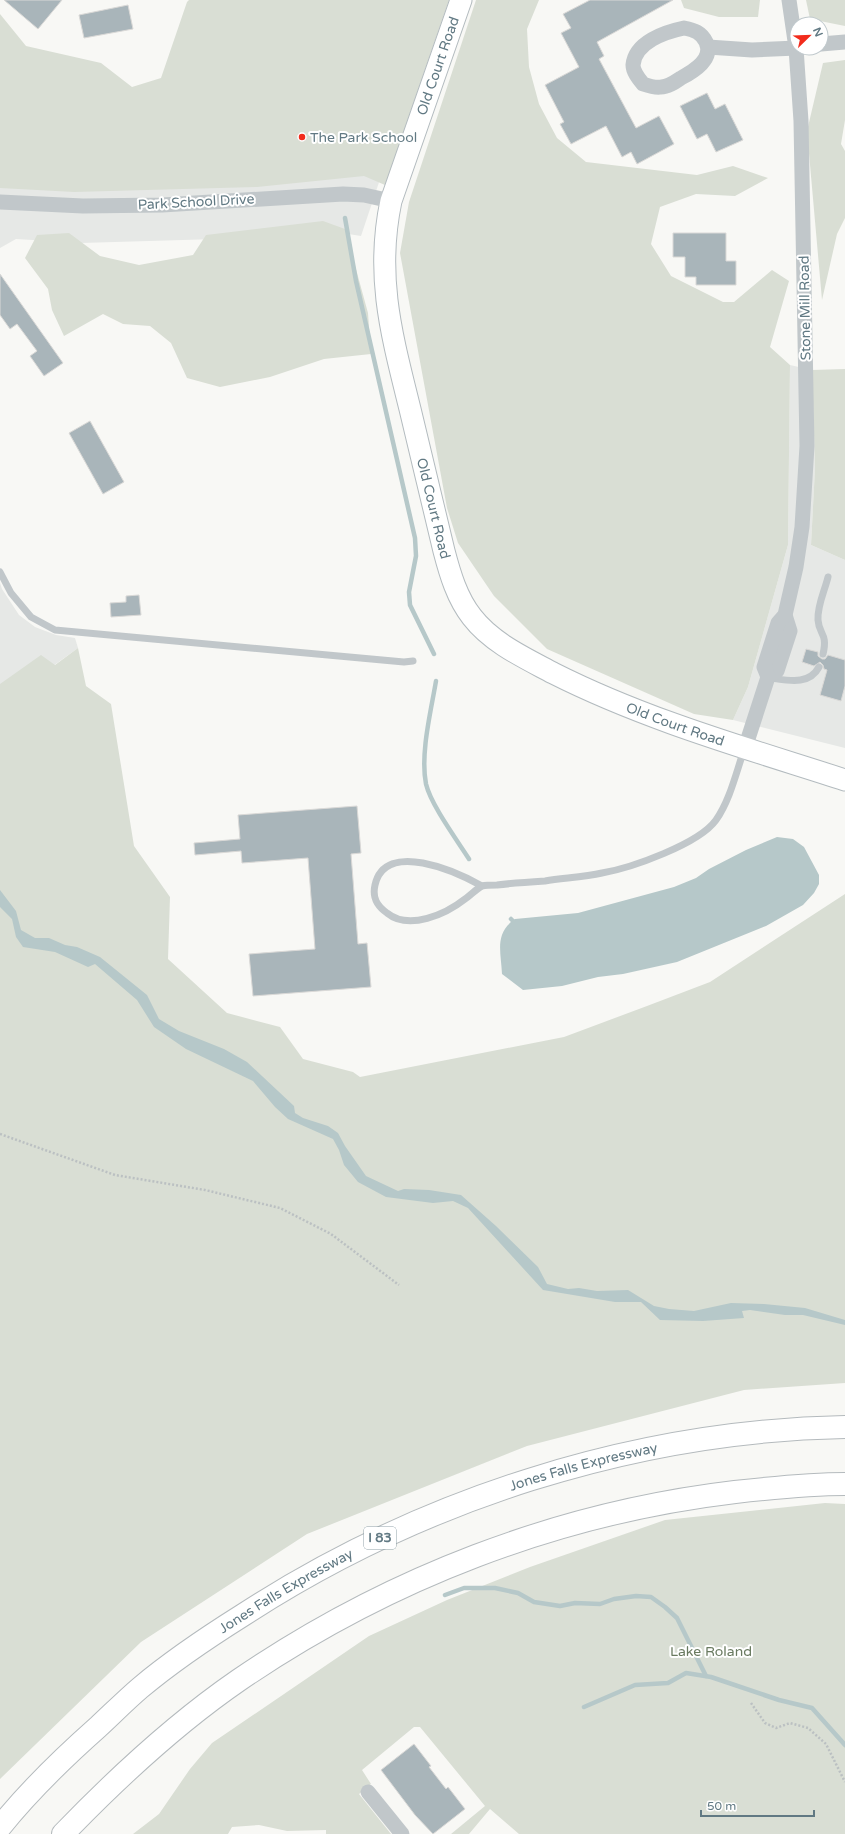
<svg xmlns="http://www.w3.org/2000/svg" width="845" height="1834" font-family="'Varela Round',sans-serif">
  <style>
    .built { fill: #e6e8e6 }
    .green { fill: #d9ded4 }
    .water { fill: #b6c8c9 }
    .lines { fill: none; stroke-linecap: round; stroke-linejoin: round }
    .stream { stroke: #b6c8c9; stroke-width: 4.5 }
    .building { fill: #a9b5ba; stroke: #dad9d7 }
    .secondary-casing { stroke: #b3bbbf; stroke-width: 23 }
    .highway-casing { stroke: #b4babd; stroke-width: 24 }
    .path { stroke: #bbc0c2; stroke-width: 2.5; stroke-dasharray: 2 2; stroke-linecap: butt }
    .lane { stroke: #c1c7ca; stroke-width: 7 }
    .street { stroke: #c1c7ca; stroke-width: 15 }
    .secondary { stroke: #fff; stroke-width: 21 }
    .highway { stroke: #fff; stroke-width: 22 }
    .poi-dot { fill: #f22b1c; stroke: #fff; stroke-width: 1.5 }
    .labels { text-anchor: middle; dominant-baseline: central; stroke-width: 4; stroke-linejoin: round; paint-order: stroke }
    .shield { fill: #fff; stroke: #90a1a8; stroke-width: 1 }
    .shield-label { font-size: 13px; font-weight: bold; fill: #617983 }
    .street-label { font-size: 14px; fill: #617983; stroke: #fff }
    .poi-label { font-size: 14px; fill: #617983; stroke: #fff; text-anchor: start }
    .park-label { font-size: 14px; fill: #697a60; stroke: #fff }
  </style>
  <rect width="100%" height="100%" fill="#f8f8f5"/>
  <g class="built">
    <path d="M440,0L361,236L323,230L217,239L81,243L16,239L0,248V115L191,159Z"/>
    <path d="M790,365L812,370L815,468L811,545L845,560V748L733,720L748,687L788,545Z"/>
    <path d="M0,583L2,589L19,615L35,627L56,635L75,638L78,648L0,704Z"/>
  </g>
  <g class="green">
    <path d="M189,0H449L385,185L364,176L257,187L74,192L0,188V14L26,46L101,63L132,87L161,78L187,2Z"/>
    <path d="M476,0H539L527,29L529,67L539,104L557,138L586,162L697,175L733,166L768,178L735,196L696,194L660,207L651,244L671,276L723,302H734L772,270L789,281L770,347L790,365L788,545L748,687L733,720L694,714L547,649L494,596L458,543L447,508L400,253L409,202Z"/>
    <path d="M681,0H760L758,17H719L684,8Z"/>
    <path d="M806,0H845V26L810,19Z"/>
    <path d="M845,60V120L841,144L845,151V218L837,234L822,300L807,131L823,63Z"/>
    <path d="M323,221L345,229L368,313L371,354L324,359L270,377L220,387L187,378L171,343L150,326L123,324L103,314L64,336L52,310L48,289L25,258L37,235L69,233L100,256L139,265L193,255L206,235Z"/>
    <path d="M845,369V560L811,545L815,468L812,370Z"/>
    <path d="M78,648L86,686L111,704L134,846L170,897L168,959L227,1013L280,1027L303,1059L353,1072L360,1077L564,1037L647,1006L710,982L845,894V1383L744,1390L527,1446L307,1534L141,1642L0,1779V684L41,655L55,665Z"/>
    <path d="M825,1503L845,1504V1834H519L490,1809L469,1834H451L485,1806L420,1727H414L362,1770L371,1784L359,1794L391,1834H326V1830L287,1831L259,1825L232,1827L228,1834H133L159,1814L190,1769L212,1743L369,1636L447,1600L530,1567L665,1520Z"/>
  </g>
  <g class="water">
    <path d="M777,837L793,839L804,847L819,875V884L814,893L803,905L766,926L677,962L623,974L598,977L562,986L523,990L502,974C501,952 494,933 515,919L578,913L674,887L696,878L709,869L746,850Z"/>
    <path d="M0,890L16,911L21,930L35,938H49L65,945L77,947L100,957L147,995L159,1019L179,1031L224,1049L247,1062L294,1106L295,1113L303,1118L328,1126L338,1133L345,1146L366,1176L398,1191L404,1189L429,1190L461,1195L496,1226L538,1267L547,1284L568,1289L579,1288L597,1291L628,1290L654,1306L669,1309L694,1311L731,1303L764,1304L805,1308L845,1320V1325L803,1315H785L750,1310L742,1311L744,1318L703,1321L660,1320L641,1302H615L543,1290L468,1208L453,1201L433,1203L386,1197L358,1182L344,1165L339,1150L333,1139L288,1119L275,1107L253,1081L186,1049L154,1027L137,1000L95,964L88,967L55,952L23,947L16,937L12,919L0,907Z"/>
  </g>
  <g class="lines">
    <g class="stream">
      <path d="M345,218L356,281L415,538L416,556L409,592L410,605L434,654"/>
      <path d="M436,681C431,711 420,754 426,784C431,805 457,840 469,859"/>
      <path d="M511,919L513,921"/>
      <path d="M445,1595L464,1588H495L518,1593L534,1602L560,1606L575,1603L600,1604L614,1599L636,1596L651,1597L665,1607L677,1618L706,1676"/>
      <path d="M584,1707L635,1685L668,1683L686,1673L711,1677L779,1700L812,1708L845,1745"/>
    </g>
  </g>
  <g class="building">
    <path d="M4,0H62L38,29Z"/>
    <path d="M590,0H673L597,42L604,56L599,59L636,128L659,116L674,144L637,164L631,152L622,157L606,126L571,144L560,124L564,122L545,85L579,67L561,33L571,28L563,14Z"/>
    <path d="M128,5L133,29L84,38L79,15Z"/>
    <path d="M707,93L715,109L725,104L743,140L716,152L707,134L697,139L680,106Z"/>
    <path d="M673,233H726V261H736V285H696V277H685V257H673Z"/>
    <path d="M0,274L63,363L44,376L30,356L37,351L17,324L10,329L0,315Z"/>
    <path d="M90,421L124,482L103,494L69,433Z"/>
    <path d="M139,595L141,615L111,617L110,603L126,602V596Z"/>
    <path d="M806,649L818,652V656L822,659H825L828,655L845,660V686L841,701L820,695L827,670L824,669L823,665L820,662L814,666L802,662Z"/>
    <path d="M357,806L361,853L351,854L358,944L367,943L371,987L253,996L249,954L315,949L308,858L242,863L241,851L195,855L194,843L240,839L238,815Z"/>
    <path d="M414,1744L431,1766L429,1767L446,1789L448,1787L465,1809L433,1834L415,1815L381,1770Z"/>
  </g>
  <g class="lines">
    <g class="secondary-casing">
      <g id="secondary">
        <path id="s1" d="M461,0L391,201C375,277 392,336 410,409C421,456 433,504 444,551C450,574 457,598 472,617C492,643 525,658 553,673C646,720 746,748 845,780"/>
      </g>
    </g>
    <g class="highway-casing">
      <g id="highway">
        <path id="s2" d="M0,1827C29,1791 63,1758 98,1727C112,1714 126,1700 140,1688C172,1661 208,1637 243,1615C420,1500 633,1431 845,1427"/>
        <path d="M63,1834C117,1778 175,1724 239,1680C387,1579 557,1513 735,1492C771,1488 808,1484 845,1484"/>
      </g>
    </g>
    <g class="path">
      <path d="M0,1134L115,1175L205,1190L280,1208L331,1234L399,1285"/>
      <path d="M751,1703L765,1723L776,1728L790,1723L808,1728L826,1744L845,1782"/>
    </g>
    <g class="lane">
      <path d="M0,572L11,593L31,617L55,630L404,662L413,661"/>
      <path d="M823,654C828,633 819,635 818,620C817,606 825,590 828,577"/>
      <path d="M770,678C787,680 809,686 819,667"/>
      <path d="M482,886C457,872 385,839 375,885C372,898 377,906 387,913C409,931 446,914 465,899C470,896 476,889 482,886C486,885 492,885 497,885C513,883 529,882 545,881C564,878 584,877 602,873C631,868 699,844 716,820C730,800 736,773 744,750"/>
    </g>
    <g class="street">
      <path d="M684,28C694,30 701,32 706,42C714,59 694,71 681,78C675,82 668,87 661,87C656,88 649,86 643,84C639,79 633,72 633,65C635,42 665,32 684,28Z"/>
      <path d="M821,44L845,42"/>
      <path d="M708,47L752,50L797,48"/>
      <path d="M0,202L83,206L162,205L343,194L364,195L391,201"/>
      <path d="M768,677L777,671L790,631L785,615"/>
      <path d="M745,748L768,677L764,667L778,623L785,615L796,567L802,527L807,446L801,121L796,48L789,0"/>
      <path d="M368,1792L402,1834"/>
    </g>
    <use href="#secondary" class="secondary"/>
    <use href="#highway" class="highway"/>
  </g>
  <circle class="poi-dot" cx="302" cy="137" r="4"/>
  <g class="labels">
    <rect class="shield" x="364" y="1527" width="32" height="22" rx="3"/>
    <g class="shield-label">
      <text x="380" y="1538">I 83</text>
    </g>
    <g class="street-label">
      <text transform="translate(438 66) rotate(-71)">Old Court Road</text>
      <text transform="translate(196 202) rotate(-3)">Park School Drive</text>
      <text transform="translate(805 308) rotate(-91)">Stone Mill Road</text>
      <text stroke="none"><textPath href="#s1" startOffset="526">Old Court Road</textPath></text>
      <text stroke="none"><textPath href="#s1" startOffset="874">Old Court Road</textPath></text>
      <text stroke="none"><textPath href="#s2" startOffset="697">Jones Falls Expressway</textPath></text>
      <text stroke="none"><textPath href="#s2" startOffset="373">Jones Falls Expressway</textPath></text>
    </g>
    <g class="poi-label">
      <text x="310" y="137">The Park School</text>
    </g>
    <g class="park-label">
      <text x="711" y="1651">Lake Roland</text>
    </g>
  </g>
  <g transform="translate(809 36) rotate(67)"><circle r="19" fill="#ffffff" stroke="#c0c9cd"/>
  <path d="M0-3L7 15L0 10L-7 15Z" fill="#f22b1c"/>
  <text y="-6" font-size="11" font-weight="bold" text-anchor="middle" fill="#617983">N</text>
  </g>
  <path d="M701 1810v6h113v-6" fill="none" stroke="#617983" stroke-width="2"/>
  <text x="707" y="1810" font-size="12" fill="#617983" stroke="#ffffff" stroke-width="3" paint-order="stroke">50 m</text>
</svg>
